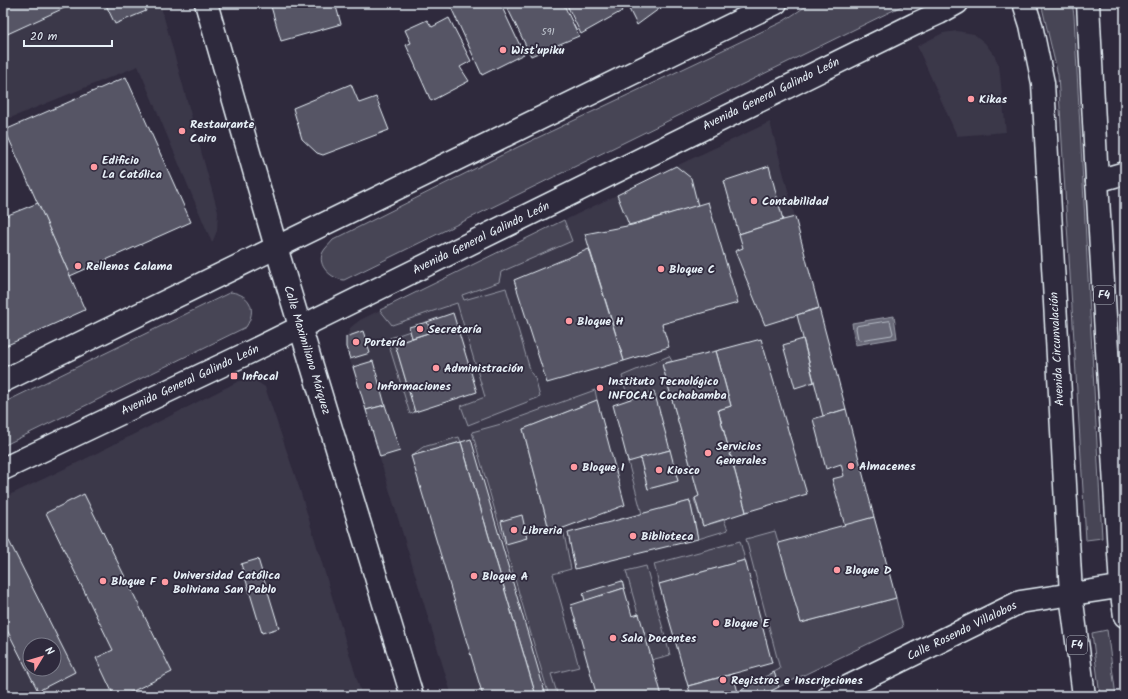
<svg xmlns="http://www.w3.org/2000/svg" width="1128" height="699" font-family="Kalam,sans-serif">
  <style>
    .built { fill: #3b3749; fill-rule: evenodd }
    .green { fill: #464455; stroke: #979aa6 }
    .water { fill: #696978; stroke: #9c9fab }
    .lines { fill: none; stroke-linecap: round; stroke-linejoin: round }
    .shore { stroke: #b5bbc5; stroke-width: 1 }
    .building { fill: #575565; stroke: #e8f1f8; fill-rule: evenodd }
    .street-casing { stroke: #e8f1f8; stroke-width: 25 }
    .secondary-casing { stroke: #e8f1f8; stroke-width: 25 }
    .highway-casing { stroke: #e8f1f8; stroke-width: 25 }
    .street { stroke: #2f2a3d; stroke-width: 22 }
    .secondary { stroke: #2f2a3d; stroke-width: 22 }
    .highway { stroke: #2f2a3d; stroke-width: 22 }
    .poi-dot { fill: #ff9aa2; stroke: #2f2a3d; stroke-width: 1.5 }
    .labels { text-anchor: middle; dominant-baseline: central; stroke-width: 3.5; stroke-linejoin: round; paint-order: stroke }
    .number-label { font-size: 10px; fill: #c4cad3 }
    .shield { fill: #2f2a3d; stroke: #b0b5c0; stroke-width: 1 }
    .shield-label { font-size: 11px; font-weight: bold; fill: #e8f1f8 }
    .poi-label { font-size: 12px; font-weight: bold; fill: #e8f1f8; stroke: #2f2a3d; text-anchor: start }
    .street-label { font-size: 12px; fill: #e8f1f8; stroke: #2f2a3d }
  </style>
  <rect width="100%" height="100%" fill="#2f2a3d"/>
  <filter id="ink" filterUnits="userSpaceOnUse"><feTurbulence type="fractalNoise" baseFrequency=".025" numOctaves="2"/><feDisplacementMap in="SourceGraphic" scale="8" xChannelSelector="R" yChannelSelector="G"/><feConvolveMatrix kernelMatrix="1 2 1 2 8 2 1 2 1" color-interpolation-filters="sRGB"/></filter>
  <g filter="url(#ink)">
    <g class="built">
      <path d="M3,3H160L218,212L217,231L212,243L138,66L3,121Z"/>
      <path d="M957,31L974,34L985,43L994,55L999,65L1006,132L957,136L917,46L943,33Z"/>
      <path d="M770,122L903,627L761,696H452L346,347V337L351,327L360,320L380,310L676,166Z"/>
      <path d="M253,379L265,387L300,490L362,696H3V498L81,461L239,381ZM30,645H54V669H30Z"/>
    </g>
    <g class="green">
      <path d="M811,3H908L344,280C332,279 316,266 323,252C325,248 330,244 333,240L518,147L782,22Z"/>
      <path d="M1041,3H1072L1074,15L1102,538L1086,540L1058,75Z"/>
      <path d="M564,220L572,241L501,272L499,282L462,295L464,300L506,288L531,373L535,378L540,397L468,425L461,406L485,397L457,303L392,325L380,310Z"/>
      <path d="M231,292C251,295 257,310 246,327L3,446V403Z"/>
      <path d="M410,331L412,338L395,344L415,412L410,414L387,339Z"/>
      <path d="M669,356L672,361L662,364L699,496L694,499L703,526L724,520L728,530L698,539L690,501L642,514L628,462L640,458L648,489L678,481L653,392L628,399L622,376Z"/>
      <path d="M595,390L597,400L523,429L550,533L563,529L571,569L553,574L579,667L551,674L558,696H549L472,432L501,424Z"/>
      <path d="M459,437L461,442L411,456L423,447Z"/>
      <path d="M775,531L801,623L896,598L903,627L779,687L774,672L780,669L746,539Z"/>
      <path d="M740,541L745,560L659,584L654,564Z"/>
      <path d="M646,566L670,655L651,660L626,571Z"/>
      <path d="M1107,630L1116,696H1100L1092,633Z"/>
    </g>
    <path class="water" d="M894,316L897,338L855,345L852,323Z"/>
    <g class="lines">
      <path class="shore" d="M890,321L893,333L892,335L860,340L858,339L856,328L857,326Z"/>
    </g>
    <g class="building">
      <path d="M3,3H75L3,36Z"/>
      <path d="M105,3H144L146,11L115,24Z"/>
      <path d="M270,3H335L341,24L281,41Z"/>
      <path d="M449,3H500L524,54L482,75Z"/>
      <path d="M505,3H563L579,36L531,56Z"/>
      <path d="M566,3H618L622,11L581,34Z"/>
      <path d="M626,3H667L637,25Z"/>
      <path d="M449,18L471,61L460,67L469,81L431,101L406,45L411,43L405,30L427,20L432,27Z"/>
      <path d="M126,77L191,222L70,276L5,130Z"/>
      <path d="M351,84L359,103L376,97L389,130L323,155L317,153L302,139L293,108Z"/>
      <path d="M676,166L691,178L698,206L629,225L617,195Z"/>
      <path d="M769,166L783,220L739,234L724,181Z"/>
      <path d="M708,202L738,303L662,324L669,347L624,361L585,234L632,225Z"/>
      <path d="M38,203L85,310L3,347V217Z"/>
      <path d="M795,217L819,308L765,325L735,251L743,248L739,234L783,220Z"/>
      <path d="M589,249L624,361L547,383L514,280Z"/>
      <path d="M819,308L846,409L823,416L797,315Z"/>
      <path d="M453,313L477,392L415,412L395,344L431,332L427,322Z"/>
      <path d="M427,322L431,332L412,338L409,327Z"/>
      <path d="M363,331L370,353L350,359L346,347V337Z"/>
      <path d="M761,339L807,494L746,512L718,410L731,406L716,351Z"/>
      <path d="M803,339L814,382L795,388L783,345Z"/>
      <path d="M716,351L731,406L718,410L746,512L703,526L695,498L699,496L662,364Z"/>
      <path d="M373,361L385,405L366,410L353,367Z"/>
      <path d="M654,391L670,450L628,462L613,405Z"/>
      <path d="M597,400L625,505L550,533L523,429Z"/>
      <path d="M385,405L400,451L380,457L366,410Z"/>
      <path d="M846,409L874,517L845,526L832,479L844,476L841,464L826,469L813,419Z"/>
      <path d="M471,439L546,696H536L461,442Z"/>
      <path d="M461,442L536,696H483L411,456Z"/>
      <path d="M670,450L678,481L648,489L640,458Z"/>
      <path d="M84,494L172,672L123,696H114L96,658L113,650L46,513Z"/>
      <path d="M690,501L698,539L575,569L568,533Z"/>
      <path d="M522,515L527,538L506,544L501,521Z"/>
      <path d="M874,517L896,598L801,623L778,543Z"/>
      <path d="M6,535L75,672L38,691L3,622V537ZM30,645H54V669H30Z"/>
      <path d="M258,559L279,628L262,633L241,564Z"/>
      <path d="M745,560L772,663L688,686L659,584Z"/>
      <path d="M622,581L624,588L585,601L583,593Z"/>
      <path d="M624,588L632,616L639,614L662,696H597L571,605Z"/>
      <path d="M774,672L779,687L761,696H739L738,692Z"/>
      <path d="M733,674L739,696H691L688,686Z"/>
    </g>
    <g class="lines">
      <g class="street-casing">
        <g id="street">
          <path d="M206,3L276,247L412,696"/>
          <path d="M1097,181L1125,173"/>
          <path d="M829,696L1020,602L1125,586"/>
        </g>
      </g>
      <g class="secondary-casing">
        <g id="secondary">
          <path d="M3,381L776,3"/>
          <path d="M3,469L250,352L915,24L939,13L957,3"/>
        </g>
      </g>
      <g class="highway-casing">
        <g id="highway">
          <path d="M1024,3L1031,25L1043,83L1071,594L1084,696"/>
          <path d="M1088,3L1097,181L1121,587L1125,616"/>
        </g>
      </g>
      <use href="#street" class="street"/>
      <use href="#secondary" class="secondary"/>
      <use href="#highway" class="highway"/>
    </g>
  </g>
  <g class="poi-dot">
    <circle cx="503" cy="50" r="4"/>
    <circle cx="971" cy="99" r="4"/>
    <circle cx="182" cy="131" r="4"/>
    <circle cx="94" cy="167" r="4"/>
    <circle cx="754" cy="201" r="4"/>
    <circle cx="78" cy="266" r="4"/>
    <circle cx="661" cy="269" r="4"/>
    <circle cx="569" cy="321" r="4"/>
    <circle cx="420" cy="329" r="4"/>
    <circle cx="356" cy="342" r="4"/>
    <circle cx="436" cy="368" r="4"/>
    <rect x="230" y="372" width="8" height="8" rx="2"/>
    <circle cx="369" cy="386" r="4"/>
    <circle cx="600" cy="388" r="4"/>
    <circle cx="708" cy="453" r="4"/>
    <circle cx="851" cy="466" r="4"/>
    <circle cx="574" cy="467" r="4"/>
    <circle cx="659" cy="470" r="4"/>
    <circle cx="514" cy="530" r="4"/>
    <circle cx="633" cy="536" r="4"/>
    <circle cx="837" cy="570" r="4"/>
    <circle cx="474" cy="576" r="4"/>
    <circle cx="103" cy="581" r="4"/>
    <circle cx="165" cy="582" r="4"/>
    <circle cx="716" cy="623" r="4"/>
    <circle cx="613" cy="638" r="4"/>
    <circle cx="723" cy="680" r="4"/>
  </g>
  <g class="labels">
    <g class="number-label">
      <text x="548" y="32">591</text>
    </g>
    <g class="shield">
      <rect x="1094" y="286" width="20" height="18" rx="3"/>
      <rect x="1067" y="636" width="20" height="18" rx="3"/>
    </g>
    <g class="shield-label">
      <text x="1104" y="295">F4</text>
      <text x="1077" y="645">F4</text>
    </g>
    <g class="poi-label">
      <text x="511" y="50">Wist'upiku</text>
      <text x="979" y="99">Kikas</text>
      <text x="190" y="124">Restaurante<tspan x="190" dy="14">Cairo</tspan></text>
      <text x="102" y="160">Edificio<tspan x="102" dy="14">La Católica</tspan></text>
      <text x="762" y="201">Contabilidad</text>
      <text x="86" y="266">Rellenos Calama</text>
      <text x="669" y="269">Bloque C</text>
      <text x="577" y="321">Bloque H</text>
      <text x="428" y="329">Secretaría</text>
      <text x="364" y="342">Portería</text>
      <text x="444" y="368">Administración</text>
      <text x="242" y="376">Infocal</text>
      <text x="608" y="381">Instituto Tecnológico<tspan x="608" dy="14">INFOCAL Cochabamba</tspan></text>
      <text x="377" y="386">Informaciones</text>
      <text x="716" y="446">Servicios<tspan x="716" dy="14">Generales</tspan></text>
      <text x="859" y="466">Almacenes</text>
      <text x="582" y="467">Bloque I</text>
      <text x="667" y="470">Kiosco</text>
      <text x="522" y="530">Libreria</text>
      <text x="641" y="536">Biblioteca</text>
      <text x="845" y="570">Bloque D</text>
      <text x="173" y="575">Universidad Católica<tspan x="173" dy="14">Boliviana San Pablo</tspan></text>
      <text x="482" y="576">Bloque A</text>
      <text x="111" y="581">Bloque F</text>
      <text x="724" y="623">Bloque E</text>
      <text x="621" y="638">Sala Docentes</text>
      <text x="731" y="680">Registros e Inscripciones</text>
    </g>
    <g class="street-label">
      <text transform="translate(771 94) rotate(-26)">Avenida General Galindo León</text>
      <text transform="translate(481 238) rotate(-26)">Avenida General Galindo León</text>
      <text transform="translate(1057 349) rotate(-93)">Avenida Circunvalación</text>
      <text transform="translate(307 350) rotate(73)">Calle Maximiliano Márquez</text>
      <text transform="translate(190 380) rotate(-25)">Avenida General Galindo León</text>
      <text transform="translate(962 631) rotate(-26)">Calle Rosendo Villalobos</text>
    </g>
  </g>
  <rect width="1128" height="699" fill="none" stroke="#2f2a3d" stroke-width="16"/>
  <rect x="8" y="8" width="1112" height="683" fill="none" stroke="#e8f1f8" stroke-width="1.5" filter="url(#ink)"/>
  <g transform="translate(42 657) rotate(52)"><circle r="19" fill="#2f2a3d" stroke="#797a88"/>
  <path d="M0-3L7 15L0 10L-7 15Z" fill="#ff9aa2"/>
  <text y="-6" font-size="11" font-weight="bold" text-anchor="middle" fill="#e8f1f8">N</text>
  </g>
  <path d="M24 40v6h88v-6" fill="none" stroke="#e8f1f8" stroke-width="2"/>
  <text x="30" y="40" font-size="12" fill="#e8f1f8" stroke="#2f2a3d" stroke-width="3" paint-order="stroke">20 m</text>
</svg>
